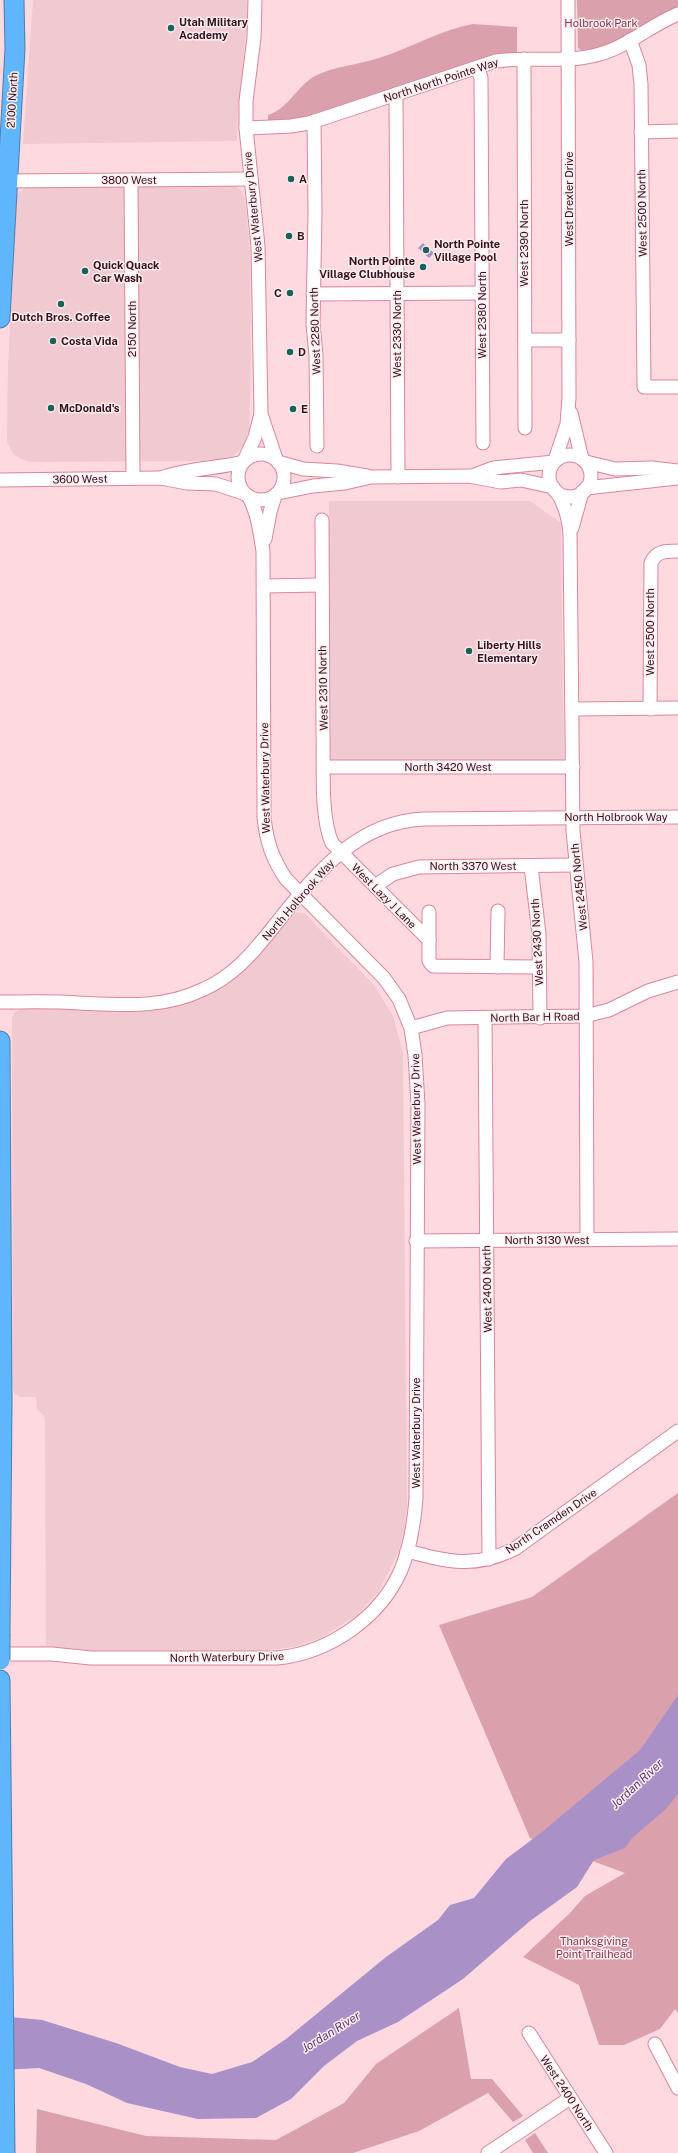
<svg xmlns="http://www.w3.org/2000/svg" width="678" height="2153" font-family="'Public Sans',sans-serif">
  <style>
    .built { fill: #f1c9d1 }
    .green { fill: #daa1ad }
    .water { fill: #a991c7 }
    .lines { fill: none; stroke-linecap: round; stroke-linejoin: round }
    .minor-casing { stroke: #db869a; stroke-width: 15 }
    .highway-casing { stroke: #507dad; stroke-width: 21 }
    .minor { stroke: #fff; stroke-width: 13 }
    .highway { stroke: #60b6fb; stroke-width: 19 }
    .highway-bridge-casing { stroke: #507dad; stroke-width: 21; stroke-linecap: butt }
    .highway-bridge { stroke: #60b6fb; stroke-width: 19 }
    .poi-dot { fill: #17635b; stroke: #ffecef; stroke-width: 1.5 }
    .labels { text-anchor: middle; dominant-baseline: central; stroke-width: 3; stroke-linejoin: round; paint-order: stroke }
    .poi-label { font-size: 11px; font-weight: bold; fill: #33131c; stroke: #ffecef; text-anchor: start }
    .park-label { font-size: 11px; fill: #87374e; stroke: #ffecef }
    .street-label { font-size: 11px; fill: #33131c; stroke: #ffecef }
    .water-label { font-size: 12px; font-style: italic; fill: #59387b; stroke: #ffecef }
  </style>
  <rect width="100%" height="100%" fill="#fed9e0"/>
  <g class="built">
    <path d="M33,0H247V27L238,107L237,141L23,144Z"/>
    <path d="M235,186L241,190L245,199L250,251L251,357L249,430L243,446L233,456L216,461L29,462L17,457L12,452L7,442L8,365L17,194L27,187Z"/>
    <path d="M329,501H530L561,523L564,761L331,762Z"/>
    <path d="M295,912L304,913L374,985L393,1016L403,1053L407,1508L404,1532L398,1553L379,1591L357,1615L321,1638L293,1647L261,1651L104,1652L46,1646L45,1418L42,1413L37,1410L36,1397H20L15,1394L13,1389L12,1018L15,1012L23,1008H73L122,1012L148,1011L171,1006L244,969L264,950L290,916Z"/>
  </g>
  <g class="green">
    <path d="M577,0H678V8L644,24L609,46L584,52L578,48V44Z"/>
    <path d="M473,24L517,27V53L498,54L484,58L298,120L268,121V115C288,109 297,86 315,76C334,66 358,65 379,58C411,48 440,30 473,24Z"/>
    <path d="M678,1493V2013L675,2009L660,2029L624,2045H599L579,1985L523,1957L569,1914L585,1896L625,1873L530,1838L439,1625L532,1597Z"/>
    <path d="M459,2008L471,2079H492L523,2116L513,2122L488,2093L419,2131L353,2153H36L37,2109L146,2136L276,2140L344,2103L376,2064Z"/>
    <path d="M535,2133L548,2153H533L525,2140Z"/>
  </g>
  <g class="water">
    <path d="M423,243L434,253L429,258L418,248Z"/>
    <path d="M678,1695V1794L666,1809L632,1838L625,1848L594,1860L577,1887L530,1921L463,1979L398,2022L357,2041L324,2066L291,2099L256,2118L198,2119L127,2103L86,2084L39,2068L0,2070V2016L42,2020L116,2043L180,2067L212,2074L252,2062L286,2039L386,1957L438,1920L450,1905L474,1898L506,1859L542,1832L640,1750Z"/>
  </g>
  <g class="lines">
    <g class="minor-casing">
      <g id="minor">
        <path d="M630,40L639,65L641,84L644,387H678"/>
        <path d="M524,59L525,428"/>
        <path d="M477,67L481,78L483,443"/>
        <path d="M396,94L398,477"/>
        <path d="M314,121L315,211L313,324L316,355L317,446"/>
        <path d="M246,128L291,126L309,123L496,61C530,56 566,64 600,54C628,46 651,25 678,14"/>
        <path d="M641,132L678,131"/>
        <path d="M131,180L133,478"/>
        <path d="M7,181L251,179"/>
        <path d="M313,294L482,293"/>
        <path d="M525,340H569"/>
        <path d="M571,413L582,459"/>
        <path d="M261,414L276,459"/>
        <circle cx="261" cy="477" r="23"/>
        <circle cx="570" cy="476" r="21"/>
        <path d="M555,460L567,424L569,398L568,0"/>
        <path d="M244,461L255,437L261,414L258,246L246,128V101L254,38L255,0"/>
        <path d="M278,462L303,469L337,471L367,476"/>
        <path d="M586,462L615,469L652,468L678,471"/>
        <path d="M472,476L493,468L554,462"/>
        <path d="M161,478C188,468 216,469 243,462"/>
        <path d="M0,480L161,478L187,483L216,484L243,493"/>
        <path d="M586,488L678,478"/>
        <path d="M556,491C566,505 569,519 570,535L573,831L586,962L587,1239"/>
        <path d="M278,493L313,486L345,483L371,477L469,476L501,482L521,480L553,487"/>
        <path d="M322,520C322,591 323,663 323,735C324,765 320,816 332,843L429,940V961L433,966L539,967"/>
        <path d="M572,528L582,492"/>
        <path d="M265,539L270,512L275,496"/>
        <path d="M264,586L322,585"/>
        <path d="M572,709L678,708"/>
        <path d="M650,709L651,563C656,551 665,551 678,551"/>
        <path d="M324,767H573"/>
        <path d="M531,866L539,934L540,1018"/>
        <path d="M375,886L393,874L419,867L576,865"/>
        <path d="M429,940V912"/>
        <path d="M497,967L498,911"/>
        <path d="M0,1002C26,1002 53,1001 79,1003C122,1005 163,1009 204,989C233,976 252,954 271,930C312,879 354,821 425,819L678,817"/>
        <path d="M485,1018L489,1559"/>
        <path d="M411,1028L447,1018L585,1016L609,1010L648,991L678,982"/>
        <path d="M416,1241L678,1239"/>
        <path d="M407,1551C449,1562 476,1569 516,1548L678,1431"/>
        <path d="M0,1654H52L91,1658H277C329,1653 380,1618 401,1570C410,1548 414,1523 416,1499L418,1104L415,1055L411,1028L399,999L384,978L286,879C272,858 267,843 264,818L263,551C260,532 258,514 249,497"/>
        <path d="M529,2033L606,2153"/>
        <path d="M655,2044L678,2088"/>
        <path d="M488,2153L570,2098"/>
      </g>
    </g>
    <g class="highway-casing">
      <g id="highway">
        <path d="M0,318L15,49L14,0"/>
        <path d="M0,1041L2,1403L0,1634"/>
        <path d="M0,1680L5,2153"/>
      </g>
    </g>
    <use href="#minor" class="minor"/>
    <use href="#highway" class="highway"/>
    <g class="highway-bridge-casing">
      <path id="highway-bridge" d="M0,1660V1634"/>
    </g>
    <use href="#highway-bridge" class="highway-bridge"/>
  </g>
  <g class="poi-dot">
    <circle cx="171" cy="28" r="4"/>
    <circle cx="291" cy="179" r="4"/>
    <circle cx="289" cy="236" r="4"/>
    <circle cx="426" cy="250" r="4"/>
    <circle cx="423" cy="267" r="4"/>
    <circle cx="85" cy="271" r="4"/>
    <circle cx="290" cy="293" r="4"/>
    <circle cx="61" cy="304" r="4"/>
    <circle cx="53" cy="341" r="4"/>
    <circle cx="290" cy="352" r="4"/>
    <circle cx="51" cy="408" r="4"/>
    <circle cx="293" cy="409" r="4"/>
    <circle cx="469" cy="651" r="4"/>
  </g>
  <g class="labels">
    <g class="poi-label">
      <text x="179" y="22">Utah Military<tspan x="179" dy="13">Academy</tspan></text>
      <text x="299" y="179">A</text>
      <text x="297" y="236">B</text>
      <text x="434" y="244">North Pointe<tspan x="434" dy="13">Village Pool</tspan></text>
      <text x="415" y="261" text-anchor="end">North Pointe<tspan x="415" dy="13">Village Clubhouse</tspan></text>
      <text x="93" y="265">Quick Quack<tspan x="93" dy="13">Car Wash</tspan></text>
      <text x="282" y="293" text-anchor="end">C</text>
      <text x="61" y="317" text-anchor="middle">Dutch Bros. Coffee</text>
      <text x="61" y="341">Costa Vida</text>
      <text x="298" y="352">D</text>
      <text x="59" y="408">McDonald's</text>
      <text x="301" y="409">E</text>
      <text x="477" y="645">Liberty Hills<tspan x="477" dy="13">Elementary</tspan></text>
    </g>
    <g class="park-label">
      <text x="601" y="23">Holbrook Park</text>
      <text x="594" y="1941">Thanksgiving<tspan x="594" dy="13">Point Trailhead</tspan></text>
    </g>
    <g class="street-label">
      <text transform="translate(441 80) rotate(-18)">North North Pointe Way</text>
      <text transform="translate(12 100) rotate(-87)">2100 North</text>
      <text x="129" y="180">3800 West</text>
      <text transform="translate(569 199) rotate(-90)">West Drexler Drive</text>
      <text transform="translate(253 207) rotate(-96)">West Waterbury Drive</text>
      <text transform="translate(642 213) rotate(-91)">West 2500 North</text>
      <text transform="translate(524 243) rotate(-90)">West 2390 North</text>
      <text transform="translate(482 315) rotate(-90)">West 2380 North</text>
      <text transform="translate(132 329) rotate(-90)">2150 North</text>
      <text transform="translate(315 331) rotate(-92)">West 2280 North</text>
      <text transform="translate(397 334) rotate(-90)">West 2330 North</text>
      <text transform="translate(80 479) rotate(-1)">3600 West</text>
      <text transform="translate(650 632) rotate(-90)">West 2500 North</text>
      <text transform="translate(323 688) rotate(-91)">West 2310 North</text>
      <text x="448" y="767">North 3420 West</text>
      <text transform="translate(265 778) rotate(-91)">West Waterbury Drive</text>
      <text x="616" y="817">North Holbrook Way</text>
      <text x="473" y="866">North 3370 West</text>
      <text transform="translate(579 887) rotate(-96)">West 2450 North</text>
      <text transform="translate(384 896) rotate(45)">West Lazy J Lane</text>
      <text transform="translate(298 900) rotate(-49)">North Holbrook Way</text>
      <text transform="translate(537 942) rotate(-93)">West 2430 North</text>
      <text transform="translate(535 1017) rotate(-1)">North Bar H Road</text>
      <text transform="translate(416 1109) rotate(-91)">West Waterbury Drive</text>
      <text x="547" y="1240">North 3130 West</text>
      <text transform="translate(487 1289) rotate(-91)">West 2400 North</text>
      <text transform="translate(416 1433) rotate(-90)">West Waterbury Drive</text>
      <text transform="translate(551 1521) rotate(-34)">North Cramden Drive</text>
      <text transform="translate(227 1657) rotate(-1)">North Waterbury Drive</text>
      <text transform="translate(567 2093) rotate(57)">West 2400 North</text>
    </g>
    <g class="water-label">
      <text transform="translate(637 1784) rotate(-43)">Jordan River</text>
      <text transform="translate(331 2032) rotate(-32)">Jordan River</text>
    </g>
  </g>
</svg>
